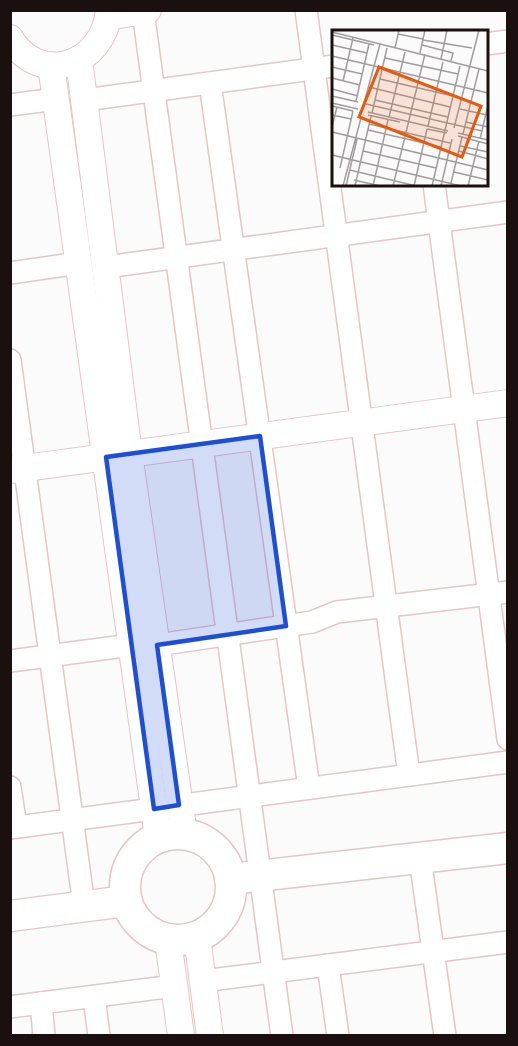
<svg xmlns="http://www.w3.org/2000/svg" width="518" height="1046" font-family="'PT Serif',serif">
  <style>
    .lines { fill: none; stroke-linecap: round; stroke-linejoin: round }
    .minor-casing { stroke: #e4c6c8; stroke-width: 24 }
    .tertiary-casing { stroke: #e4c6c8; stroke-width: 28 }
    .secondary-casing { stroke: #e4c6c8; stroke-width: 33 }
    .minor { stroke: #fff; stroke-width: 21 }
    .tertiary { stroke: #fff; stroke-width: 26 }
    .secondary { stroke: #fff; stroke-width: 30 }
    .marked { fill: #1d4ed8; fill-opacity: 0.2; stroke: #1d4ed8; stroke-width: 4.5; stroke-linejoin: round }
    .inset-road { fill: none; stroke: #a19d9d; stroke-width: 1.5 }
    .view { fill: #e8590c; fill-opacity: 0.15; stroke: #e8590c; stroke-width: 3 }
    .inset-edge { fill: none; stroke: #1a1010; stroke-width: 3 }
  </style>
  <rect width="100%" height="100%" fill="#fbfbfb"/>
  <g class="lines">
    <g class="minor-casing">
      <g id="minor">
        <path d="M306,10L409,775"/>
        <path d="M143,11L282,1036"/>
        <path d="M486,44L508,41"/>
        <path d="M210,83L309,788"/>
        <path d="M85,100L334,66"/>
        <path d="M10,105L56,99"/>
        <path d="M434,184L508,739"/>
        <path d="M106,267L508,212"/>
        <path d="M10,273L79,263"/>
        <path d="M10,360L84,906"/>
        <path d="M157,645L312,622L337,612L508,592"/>
        <path d="M10,661L132,645"/>
        <path d="M10,787L16,827"/>
        <path d="M10,828L508,762"/>
        <path d="M420,858L445,1036"/>
        <path d="M328,965L338,1036"/>
        <path d="M203,981L508,942"/>
        <path d="M94,997L99,1036"/>
        <path d="M41,1003L44,1036"/>
        <path d="M10,1007L174,986"/>
      </g>
    </g>
    <g class="tertiary-casing">
      <g id="tertiary">
        <path d="M108,17L148,10"/>
        <path d="M10,38C39,87 104,66 109,10"/>
        <path d="M79,60L129,454L184,834"/>
        <path d="M51,65L158,837"/>
        <path d="M10,470L508,403"/>
        <path d="M197,937L210,1036"/>
        <path d="M168,940L181,1036"/>
      </g>
    </g>
    <g class="secondary-casing">
      <g id="secondary">
        <circle cx="178" cy="887" r="53"/>
        <path d="M230,879L508,848"/>
        <path d="M10,916L126,901"/>
      </g>
    </g>
    <use href="#minor" class="minor"/>
    <use href="#tertiary" class="tertiary"/>
    <use href="#secondary" class="secondary"/>
  </g>
  <path class="marked" d="M260,436L286,626L157,645L179,805L154,809L106,457Z"/>
  <g transform="translate(332 30)">
    <rect width="156" height="156" fill="#fbfbfb"/>
    <path class="inset-road" d="M0,2L156,41M66,4L91,9M0,5L42,15M91,10L140,18M0,15L35,23M90,15L121,23L119,31M63,18L67,0M88,23L93,0M0,26L156,63M53,28L126,44M109,29L115,0M0,37L30,44M0,48L28,55M48,49L121,66M11,51L21,8M37,57L118,77M0,59L26,66M0,66L26,72M43,70L116,87M24,71L37,14M0,73L26,79M34,74L150,101M0,76L21,81M31,77L48,14M128,79L155,85M36,82L116,101M40,83L55,18M0,85L19,89M36,85L68,92M57,87L73,22M134,92L156,97M37,94L118,113M96,96L111,32M0,97L5,77M122,98L147,0M95,99L115,103M36,100L109,117M0,102L156,140M126,103L156,110M131,104L147,39M126,106L156,114M148,109L156,75M128,116L156,122M31,121L104,138M127,121L156,129M0,125L129,156M8,138L21,81M18,140L84,156M122,142L156,150M22,150L48,156M119,153L130,107M11,156L29,88M14,156L25,109M23,156L39,86M41,156L56,90M61,156L93,24M82,156L95,99M100,156L128,36M109,156L120,109M136,156L147,111"/>
    <path class="view" d="M47,37L149,76L130,127L27,87Z"/>
    <rect width="156" height="156" class="inset-edge"/>
  </g>
  <rect width="518" height="1046" fill="none" stroke="#1a1010" stroke-width="24"/>
</svg>
